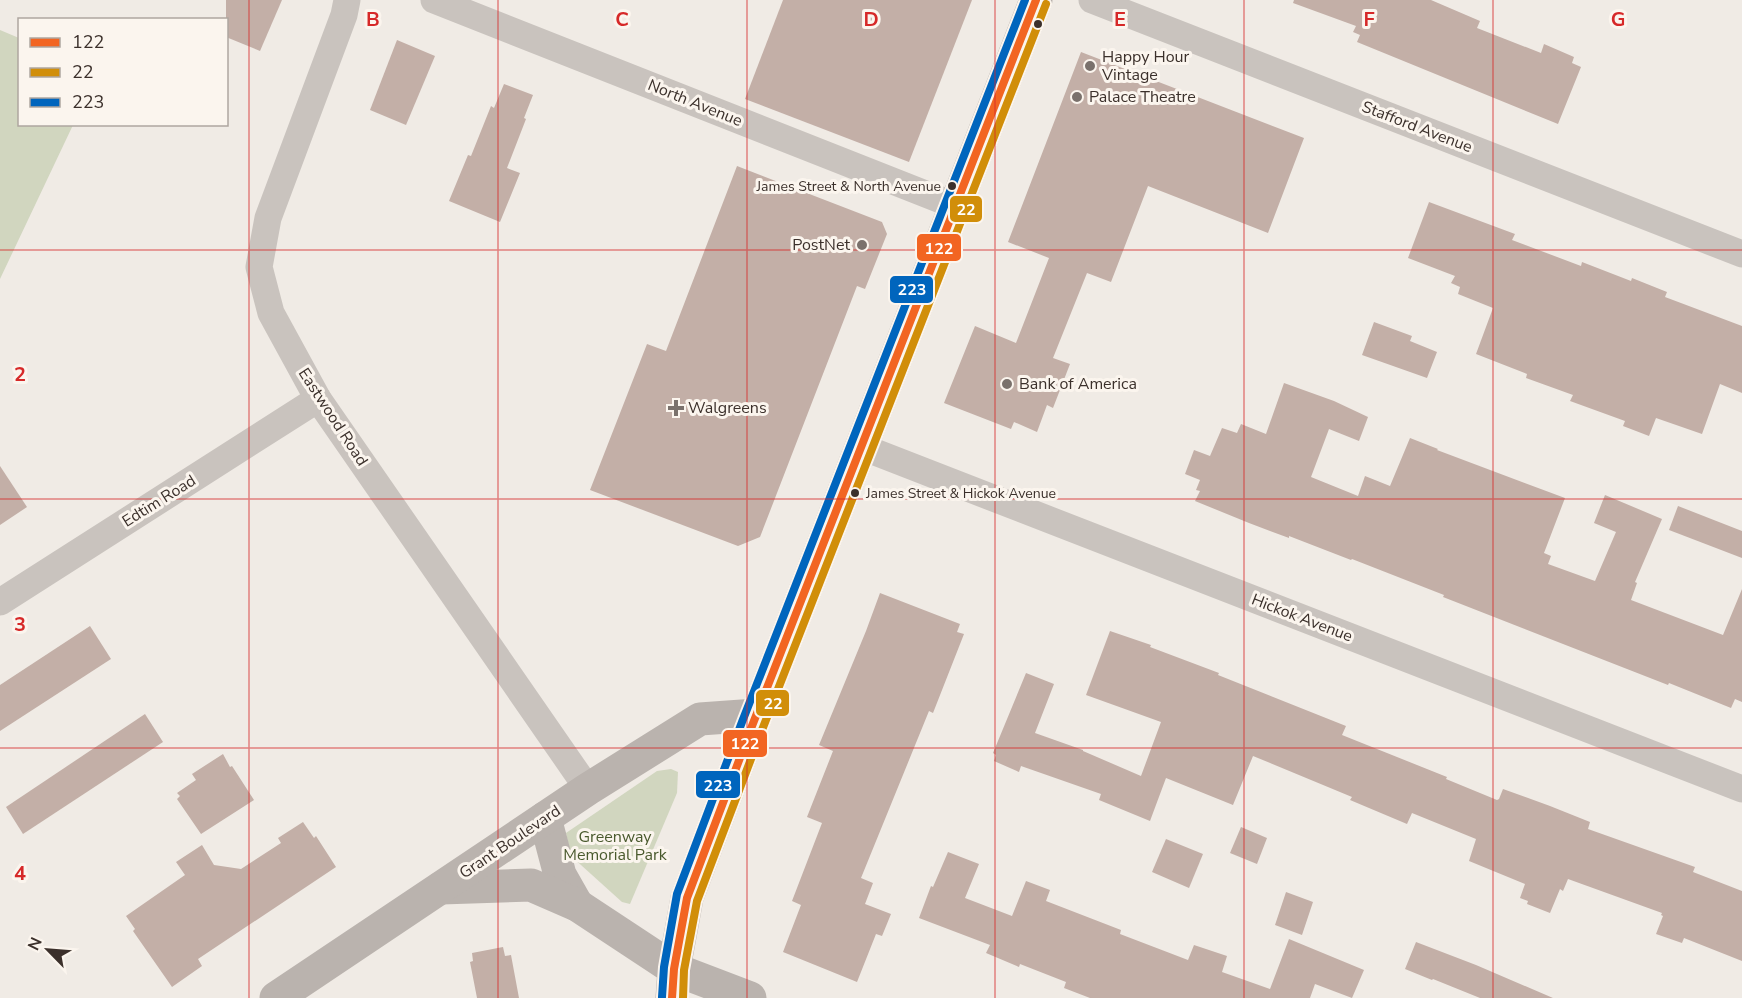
<svg xmlns="http://www.w3.org/2000/svg" width="1742" height="998" font-family="'Nunito Sans',sans-serif">
  <style>
    .green { fill: #d1d6bf }
    .building { fill: #c3afa7 }
    .lines { fill: none; stroke-linecap: round; stroke-linejoin: round }
    .street { stroke: #c9c3be; stroke-width: 27 }
    .secondary { stroke: #bab3ae; stroke-width: 33 }
    .primary { stroke: #b8b1ad; stroke-width: 33 }
    .bus-1-casing { stroke: #fbf5ee; stroke-width: 12 }
    .bus-2-casing { stroke: #fbf5ee; stroke-width: 12 }
    .bus-3-casing { stroke: #fbf5ee; stroke-width: 12 }
    .bus-1 { stroke: #f26522; stroke-width: 8 }
    .bus-2 { stroke: #d18e09; stroke-width: 8 }
    .bus-3 { stroke: #0065bd; stroke-width: 8 }
    .grid { fill: none; stroke: #d62828; stroke-width: 1.5; stroke-opacity: 0.55 }
    .bus-dot { fill: #3b302b; stroke: #fbf5ee; stroke-width: 2 }
    .poi-dot { fill: #7a716c; stroke: #fbf5ee; stroke-width: 2 }
    .labels { text-anchor: middle; dominant-baseline: central; stroke-width: 6; stroke-linejoin: round; paint-order: stroke }
    .bus-label { font-size: 14px; fill: #3b302b; stroke: #fbf5ee; text-anchor: end }
    .poi-label { font-size: 16px; fill: #3b302b; stroke: #fbf5ee; text-anchor: start }
    .street-label { font-size: 16px; fill: #3b302b; stroke: #fbf5ee }
    .park-label { font-size: 16px; fill: #4a5a2e; stroke: #fbf5ee }
    .grid-label { font-size: 20px; text-anchor: middle; font-weight: bold; fill: #d62828; stroke: #fbf5ee; stroke-width: 6; stroke-linejoin: round; paint-order: stroke }
    .line-badge { stroke: #fbf5ee; stroke-width: 2 }
    .badge-label { font-size: 16px; text-anchor: middle; font-weight: bold; fill: #fff }
  </style>
  <rect width="100%" height="100%" fill="#f0ebe5"/>
  <g class="green">
    <path d="M0,30L19,38L20,124L73,125L0,279Z"/>
    <path d="M671,769L678,772L677,793L630,904L622,902L571,856L566,833L657,771Z"/>
  </g>
  <g class="building">
    <path d="M226,0H282L260,51L226,37Z"/>
    <path d="M783,0H972L909,162L745,99Z"/>
    <path d="M1294,0H1431L1480,21L1477,28L1541,53L1544,44L1574,57L1572,63L1581,67L1558,124L1357,42L1360,35L1353,32L1356,26L1293,3Z"/>
    <path d="M397,40L435,56L406,125L370,110Z"/>
    <path d="M1081,52L1304,138L1268,233L1148,186L1111,282L1087,273L1053,358L1070,364L1053,408L1047,405L1037,432L1014,422L1011,429L944,403L975,326L1016,343L1049,258L1008,242Z"/>
    <path d="M504,84L533,95L524,118L526,119L507,168L520,173L500,222L449,201L468,155L471,156L491,106L494,108Z"/>
    <path d="M737,166L882,222L887,234L865,289L857,286L760,537L738,546L590,490L647,344L666,351Z"/>
    <path d="M1429,202L1515,234L1512,240L1581,266L1582,262L1631,281L1632,278L1667,292L1665,297L1742,326V393L1720,384L1702,434L1656,418L1649,436L1623,426L1625,421L1570,401L1573,395L1526,378L1527,374L1476,354L1493,308L1458,294L1460,287L1451,283L1455,276L1408,258Z"/>
    <path d="M1374,322L1412,336L1410,341L1437,352L1427,378L1362,355Z"/>
    <path d="M1284,383L1334,401L1368,417L1359,441L1329,429L1311,477L1358,496L1365,476L1390,486L1410,438L1438,449L1437,450L1565,498L1544,553L1551,556L1548,564L1595,581L1616,532L1594,523L1605,495L1662,519L1635,582L1637,583L1631,600L1723,635L1742,589V702L1735,699L1731,708L1669,683L1668,685L1443,597L1444,595L1352,559L1351,560L1289,536V538L1249,523L1195,501L1200,491L1196,490L1200,480L1185,474L1194,450L1210,456L1222,428L1237,433L1241,424L1266,434Z"/>
    <path d="M0,466L27,507L0,525Z"/>
    <path d="M1678,506L1742,531V558L1669,530Z"/>
    <path d="M880,593L960,624L957,632L964,634L933,713L929,711L861,878L873,883L865,904L891,914L882,936L876,934L857,982L783,952L801,905L792,901L822,823L807,817L833,751L819,745L866,631Z"/>
    <path d="M90,626L111,659L0,731V685Z"/>
    <path d="M1110,631L1151,645L1150,647L1219,673L1218,675L1346,726L1342,735L1447,777L1446,779L1497,800L1499,799L1503,789L1550,806L1590,822L1588,829L1695,867L1693,872L1742,891V961L1684,938L1682,943L1656,934L1663,916L1661,915L1662,913L1568,879L1563,891L1560,889L1550,913L1527,904L1528,901L1520,898L1525,884L1469,861L1476,839L1412,813L1407,824L1350,800L1352,797L1253,756L1233,805L1166,778L1150,821L1099,800L1101,794L1021,766L1019,772L994,761L996,755L993,753L1026,673L1054,684L1035,733L1083,750V751L1141,776L1161,722L1086,695Z"/>
    <path d="M145,714L163,742L23,834L6,807Z"/>
    <path d="M223,754L230,767L232,766L254,800L201,834L177,799L180,796L177,793L196,780L192,774Z"/>
    <path d="M303,822L314,838L316,836L336,867L198,959L202,966L172,987L133,931L135,929L126,916L185,875L176,862L202,845L214,865L241,869L281,843L278,838Z"/>
    <path d="M1241,827L1267,838L1257,864L1230,853Z"/>
    <path d="M1166,839L1203,854L1189,888L1152,872Z"/>
    <path d="M948,852L979,864L965,898L1012,916L1026,881L1050,890L1046,901L1121,930L1120,934L1188,960L1194,945L1227,956L1222,972L1270,989L1289,939L1364,970L1352,998L1315,984L1310,998H1090L1064,988L1066,982L1020,964L1019,967L986,953L990,945L919,918L931,886L933,887Z"/>
    <path d="M1286,892L1313,902L1302,935L1275,925Z"/>
    <path d="M1416,942L1476,965L1553,998H1480L1433,979L1432,980L1405,969Z"/>
    <path d="M503,947L505,956L511,955L519,998H477L470,962L473,961L472,953Z"/>
  </g>
  <g class="lines">
    <g class="street">
      <path d="M347,0L344,15L268,218L259,267L271,313L318,399L588,789"/>
      <path d="M434,0L956,206"/>
      <path d="M1092,0L1742,254"/>
      <path d="M862,447L1742,789"/>
      <path d="M0,602L318,399"/>
    </g>
    <g class="secondary">
      <path d="M545,818L560,875L577,905"/>
      <path d="M441,888L531,885L577,905L674,969L750,998"/>
      <path d="M276,998L588,789L700,719L756,715"/>
    </g>
    <path class="primary" d="M672,998L674,969L687,898L752,726L1036,0"/>
    <g class="bus-1-casing">
      <path id="bus-1" d="M672,998L674,969L687,898L752,726L1036,0"/>
    </g>
    <g class="bus-2-casing">
      <path id="bus-2" d="M683,998L684,970L697,901L762,730L1046,4"/>
    </g>
    <g class="bus-3-casing">
      <path id="bus-3" d="M662,997L664,967L677,894L742,722L1025,0"/>
    </g>
    <use href="#bus-1" class="bus-1"/>
    <use href="#bus-2" class="bus-2"/>
    <use href="#bus-3" class="bus-3"/>
  </g>
  <path class="grid" d="M249,0V998M498,0V998M747,0V998M995,0V998M1244,0V998M1493,0V998M0,250H1742M0,499H1742M0,748H1742"/>
  <g class="bus-dot">
    <circle cx="1038" cy="24" r="5"/>
    <circle cx="952" cy="186" r="5"/>
    <circle cx="855" cy="493" r="5"/>
  </g>
  <g class="poi-dot">
    <circle cx="1090" cy="66" r="6"/>
    <circle cx="1077" cy="97" r="6"/>
    <circle cx="862" cy="245" r="6"/>
    <circle cx="1007" cy="384" r="6"/>
    <path d="M673 399h6v6h6v6h-6v6h-6v-6h-6v-6h6z"/>
  </g>
  <g class="labels">
    <g class="bus-label">
      <text x="941" y="186">James Street &amp; North Avenue</text>
      <text x="866" y="493" text-anchor="start">James Street &amp; Hickok Avenue</text>
    </g>
    <g class="poi-label">
      <text x="1102" y="57">Happy Hour<tspan x="1102" dy="18">Vintage</tspan></text>
      <text x="1089" y="97">Palace Theatre</text>
      <text x="850" y="245" text-anchor="end">PostNet</text>
      <text x="1019" y="384">Bank of America</text>
      <text x="688" y="408">Walgreens</text>
    </g>
    <g class="street-label">
      <text transform="translate(695 103) rotate(22)">North Avenue</text>
      <text transform="translate(1417 127) rotate(21)">Stafford Avenue</text>
      <text transform="translate(333 417) rotate(57)">Eastwood Road</text>
      <text transform="translate(159 501) rotate(-32)">Edtim Road</text>
      <text transform="translate(1302 618) rotate(21)">Hickok Avenue</text>
      <text transform="translate(510 842) rotate(-34)">Grant Boulevard</text>
    </g>
    <g class="park-label">
      <text x="615" y="837">Greenway<tspan x="615" dy="18">Memorial Park</tspan></text>
    </g>
  </g>
  <g class="grid-label">
    <text x="373" y="26">B</text>
    <text x="622" y="26">C</text>
    <text x="871" y="26">D</text>
    <text x="1120" y="26">E</text>
    <text x="1369" y="26">F</text>
    <text x="1618" y="26">G</text>
    <text x="20" y="381">2</text>
    <text x="20" y="631">3</text>
    <text x="20" y="880">4</text>
  </g>
  <g class="line-badge">
    <rect x="949" y="195" width="34" height="28" rx="6" fill="#d18e09"/>
    <rect x="916" y="233" width="46" height="29" rx="6" fill="#f26522"/>
    <rect x="889" y="275" width="45" height="29" rx="6" fill="#0065bd"/>
    <rect x="755" y="689" width="35" height="28" rx="6" fill="#d18e09"/>
    <rect x="722" y="729" width="46" height="29" rx="6" fill="#f26522"/>
    <rect x="695" y="770" width="46" height="29" rx="6" fill="#0065bd"/>
  </g>
  <g class="badge-label">
    <text x="966" y="215">22</text>
    <text x="939" y="254">122</text>
    <text x="912" y="295">223</text>
    <text x="773" y="709">22</text>
    <text x="745" y="749">122</text>
    <text x="718" y="791">223</text>
  </g>
  <rect x="18" y="18" width="210" height="108" fill="#fbf5ee" stroke="#aea6a0" stroke-width="1.5"/>
  <rect x="30" y="38" width="30" height="9" fill="#f26522" stroke="#aea6a0" stroke-width="1.5"/>
  <text x="72" y="48" font-size="18" fill="#3b302b">122</text>
  <rect x="30" y="68" width="30" height="9" fill="#d18e09" stroke="#aea6a0" stroke-width="1.5"/>
  <text x="72" y="78" font-size="18" fill="#3b302b">22</text>
  <rect x="30" y="98" width="30" height="9" fill="#0065bd" stroke="#aea6a0" stroke-width="1.5"/>
  <text x="72" y="108" font-size="18" fill="#3b302b">223</text>
  <g transform="translate(48 950) rotate(295)" stroke="#fbf5ee" stroke-width="4.5" paint-order="stroke">
  <path d="M0-4.5L10 22L0 15L-10 22Z" fill="#3b302b"/>
  <text y="-9" font-size="16" font-weight="bold" text-anchor="middle" fill="#3b302b">N</text>
  </g>
</svg>
